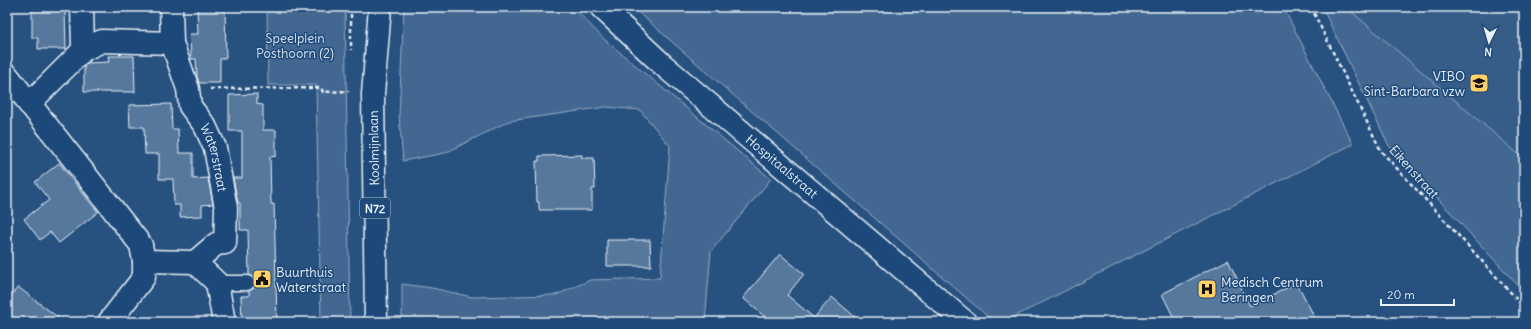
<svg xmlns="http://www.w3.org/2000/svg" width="1531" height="329" font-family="Delius,sans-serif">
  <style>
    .built { fill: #355d88 }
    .green { fill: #436891; stroke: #96acc4 }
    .building { fill: #57789d; stroke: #e8f1f8 }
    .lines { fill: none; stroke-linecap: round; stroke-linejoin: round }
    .lane-casing { stroke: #e8f1f8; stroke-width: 17 }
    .street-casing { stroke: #e8f1f8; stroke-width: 25 }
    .primary-casing { stroke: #e8f1f8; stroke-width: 25 }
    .path { stroke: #e8f1f8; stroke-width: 2.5; stroke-dasharray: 4 3; stroke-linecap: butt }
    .lane { stroke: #1f4a7a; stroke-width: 14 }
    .street { stroke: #1f4a7a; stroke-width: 22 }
    .primary { stroke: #1f4a7a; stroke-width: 22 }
    .labels { text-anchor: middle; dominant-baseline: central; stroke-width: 3; stroke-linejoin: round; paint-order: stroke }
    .shield { fill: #1f4a7a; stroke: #acbfd2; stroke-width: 1 }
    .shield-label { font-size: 12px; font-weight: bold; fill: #e8f1f8 }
    .park-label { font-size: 13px; fill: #d8e3ee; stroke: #1f4a7a }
    .poi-label { font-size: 13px; fill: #e8f1f8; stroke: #1f4a7a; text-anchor: start }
    .street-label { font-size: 13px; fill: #e8f1f8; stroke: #1f4a7a }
  </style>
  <rect width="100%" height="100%" fill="#27517f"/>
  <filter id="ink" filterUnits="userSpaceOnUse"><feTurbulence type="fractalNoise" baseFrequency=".025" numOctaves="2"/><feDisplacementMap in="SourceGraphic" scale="8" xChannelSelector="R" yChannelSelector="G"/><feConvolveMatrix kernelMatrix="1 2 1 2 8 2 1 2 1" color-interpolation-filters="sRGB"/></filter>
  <g filter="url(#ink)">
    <path class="built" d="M1346,7H1524V159Z"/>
    <g class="green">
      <path d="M267,7H345L350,322H321L316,85H268Z"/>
      <path d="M404,7H573L604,39L771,179L711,251L705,322H402V284L432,288L472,297L556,295L590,280L660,278L670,146L640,110L606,107L509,121L445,153L403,161L399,115Z"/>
      <path d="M632,7H1283L1353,144L1004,322H994Z"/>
      <path d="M1322,7H1346L1524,159V292L1389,146Z"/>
    </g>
    <g class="building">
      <path d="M32,7H58V11H65L66,49H38V38H32Z"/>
      <path d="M197,7H225L226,58L220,59V83H199L197,76L196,59H191L190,34H198Z"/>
      <path d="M108,56H134L135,92H84V67L87,63L109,62Z"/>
      <path d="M257,94V104L263,105V130H276V156L270,157L271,204H274L277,322H242L241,296H249V291L254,288L255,283L254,278L249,275L248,230H240V203H238L233,178H242V131H229V95Z"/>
      <path d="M171,104L172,129H178L179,153H193V179L208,178L213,204L202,205V216L180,217V205H174L173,179H159V154H145L144,127H130L129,105Z"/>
      <path d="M582,155V158H594L595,189H592V210H539V202H537L536,161H539V156Z"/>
      <path d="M59,163L98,212L59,243L50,232L40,240L24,219L49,200L35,182Z"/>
      <path d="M607,240H650L651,266H607Z"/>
      <path d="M780,254L804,274L787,295L814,318L832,297L861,322H771L743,298Z"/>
      <path d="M1228,260L1250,306L1297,283L1317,322H1176L1162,294Z"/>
      <path d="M18,287L64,322H7V301Z"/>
    </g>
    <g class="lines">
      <g class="lane-casing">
        <path id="lane" d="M217,283H247"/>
      </g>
      <g class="street-casing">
        <g id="street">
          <path id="s1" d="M171,7L172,43L188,89L190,106L205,126L215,148L226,208L225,243L216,244L195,262"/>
          <path id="s2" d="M601,7L663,65L965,322"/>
          <path d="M83,50L102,41L172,43"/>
          <path d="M7,75L141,245L144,261V277L109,322"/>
          <path d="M29,104L83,50L82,7"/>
          <path d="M144,261L195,262L217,283L224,322"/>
        </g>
      </g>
      <g class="primary-casing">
        <path id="primary" d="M376,322L373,94L380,7"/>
      </g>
      <g class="path">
        <path d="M351,7V50"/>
        <path d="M1311,7L1381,151L1524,307"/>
        <path d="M210,89L321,88L323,92L349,91"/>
      </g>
      <use href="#lane" class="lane"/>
      <use href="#street" class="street"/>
      <use href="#primary" class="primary"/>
    </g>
  </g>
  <defs>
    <g id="school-square" transform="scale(1)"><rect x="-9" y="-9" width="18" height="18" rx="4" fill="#ffd166" stroke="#1f4a7a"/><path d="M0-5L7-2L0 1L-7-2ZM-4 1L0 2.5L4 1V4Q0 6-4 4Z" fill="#111"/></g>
    <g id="civic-square" transform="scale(1)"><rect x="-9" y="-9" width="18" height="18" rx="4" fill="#ffd166" stroke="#1f4a7a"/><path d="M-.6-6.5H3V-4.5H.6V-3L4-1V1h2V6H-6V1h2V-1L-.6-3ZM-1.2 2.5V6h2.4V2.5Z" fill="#111"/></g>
    <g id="hospital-square" transform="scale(1)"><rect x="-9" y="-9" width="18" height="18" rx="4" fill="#ffd166" stroke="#1f4a7a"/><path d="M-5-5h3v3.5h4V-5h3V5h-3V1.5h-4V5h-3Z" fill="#111"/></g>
  </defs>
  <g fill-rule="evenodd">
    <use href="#school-square" x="1479" y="83"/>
    <use href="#civic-square" x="262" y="279"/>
    <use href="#hospital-square" x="1207" y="289"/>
  </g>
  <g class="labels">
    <rect class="shield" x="360" y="198" width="30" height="20" rx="3"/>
    <g class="shield-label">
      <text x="375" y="208">N72</text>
    </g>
    <g class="park-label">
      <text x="295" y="38">Speelplein<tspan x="295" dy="15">Posthoorn (2)</tspan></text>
    </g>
    <g class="poi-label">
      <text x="1465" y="76" text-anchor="end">VIBO<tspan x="1465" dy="15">Sint-Barbara vzw</tspan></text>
      <text x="276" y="272">Buurthuis<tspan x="276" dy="15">Waterstraat</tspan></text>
      <text x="1221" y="282">Medisch Centrum<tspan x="1221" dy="15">Beringen</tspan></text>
    </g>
    <g class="street-label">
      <text transform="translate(374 148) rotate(-91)">Koolmijnlaan</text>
      <text stroke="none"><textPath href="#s1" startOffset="160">Waterstraat</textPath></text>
      <text stroke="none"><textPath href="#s2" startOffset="241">Hospitaalstraat</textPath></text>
      <text transform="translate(1414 172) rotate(48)">Eikenstraat</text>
    </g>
  </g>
  <rect width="1531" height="329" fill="none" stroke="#1f4a7a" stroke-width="24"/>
  <rect x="12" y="12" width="1507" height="305" fill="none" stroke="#e8f1f8" stroke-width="1.5" filter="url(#ink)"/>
  <g transform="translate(1489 42) rotate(185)" stroke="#1f4a7a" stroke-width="3" paint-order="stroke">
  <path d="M0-3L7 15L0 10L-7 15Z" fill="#e8f1f8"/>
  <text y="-6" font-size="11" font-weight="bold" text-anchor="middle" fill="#e8f1f8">N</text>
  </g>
  <path d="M1381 299v6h73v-6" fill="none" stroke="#e8f1f8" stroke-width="2"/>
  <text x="1387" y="299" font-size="12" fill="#e8f1f8" stroke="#1f4a7a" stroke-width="3" paint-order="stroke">20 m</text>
</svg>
